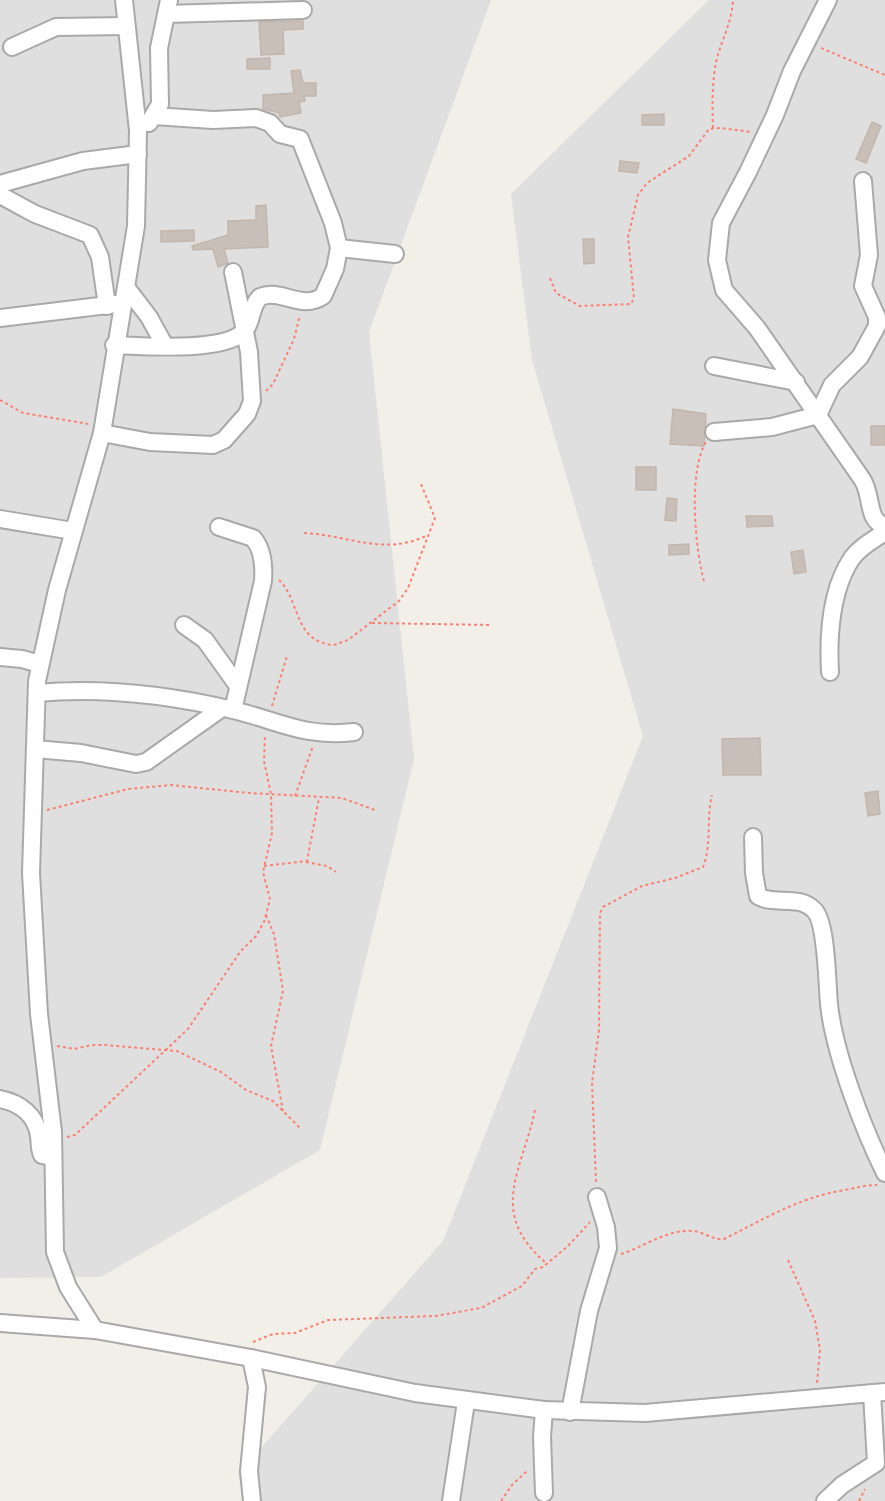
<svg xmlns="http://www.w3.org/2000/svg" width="885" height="1501" font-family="'Archivo Narrow',sans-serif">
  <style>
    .residential { fill: #e0dfdf }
    .building { fill: #c7bfb8; stroke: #c4b6ab; stroke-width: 1.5 }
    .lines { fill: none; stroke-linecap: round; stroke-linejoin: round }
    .minor-casing { stroke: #a9a9a9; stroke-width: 20 }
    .path { stroke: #fa8072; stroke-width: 2; stroke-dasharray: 3 3; stroke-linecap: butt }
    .minor { stroke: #fff; stroke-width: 16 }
  </style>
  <rect width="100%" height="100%" fill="#f2efe9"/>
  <g class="residential">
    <path d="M0,0H491L369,332L414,759L320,1150L101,1277L0,1278Z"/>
    <path d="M709,0H885V1501H244L238,1474L443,1241L643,736L532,360L511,194Z"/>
  </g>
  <g class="building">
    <path d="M303,21V29L283,30L284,54L261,55L259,22Z"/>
    <path d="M270,58V69H247V59Z"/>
    <path d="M300,70L303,83H316V96H304L305,101L299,102L301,113L280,117L279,113L263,109V95L294,93L291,71Z"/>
    <path d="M664,114V125H642V115Z"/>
    <path d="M872,122L881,126L866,163L856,159Z"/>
    <path d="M620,161L639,163L637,173L619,171Z"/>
    <path d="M266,205L268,247L224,249L228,263L218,267L213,249L193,250L192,246L228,235V221L256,220V206Z"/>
    <path d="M194,230V241L161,242V231Z"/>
    <path d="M583,239H594V263L584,264Z"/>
    <path d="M673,409L706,414L704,446L670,444Z"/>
    <rect x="871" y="426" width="14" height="19"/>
    <rect x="636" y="467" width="20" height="23"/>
    <path d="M667,498L677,499L676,521L665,520Z"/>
    <path d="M746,516H772L773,526L747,527Z"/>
    <path d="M689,544V554L669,555V545Z"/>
    <path d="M803,550L806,572L794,574L791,552Z"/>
    <path d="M760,738L761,775H723L722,739Z"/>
    <path d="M878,791L880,814L868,816L865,793Z"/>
  </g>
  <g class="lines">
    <g class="minor-casing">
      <g id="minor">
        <path d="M828,0L792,71L775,115L748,172L721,223L717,260L724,290L757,328L862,479C873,495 866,521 885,526"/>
        <path d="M166,14L303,10"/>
        <path d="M12,47L56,27L126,26"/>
        <path d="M149,123L160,104L159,48L169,0"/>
        <path d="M0,184L83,161L138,154"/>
        <path d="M0,195L35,214L90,235L100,257L107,306"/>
        <path d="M339,248L395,254"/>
        <path d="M126,287L149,317L165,346"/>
        <path d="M0,318L116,304"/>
        <path d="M114,345C142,346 222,352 242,333C253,324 250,306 260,297C282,288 301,311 323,296L335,269L339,248L333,223L300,139L280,134L270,123L256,118L213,120L154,116"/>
        <path d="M714,366L796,382"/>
        <path d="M714,432L772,427L818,415L832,385L860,357L877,326V317L863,286L869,255L863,181"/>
        <path d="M102,433L150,442L213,445L224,440L247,414L252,401L249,352L233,272"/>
        <path d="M0,519L73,531"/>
        <path d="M219,527L253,538C263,549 264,567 263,581L233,710"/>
        <path d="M184,625L205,640L238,686"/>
        <path d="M0,657L22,659L40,664"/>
        <path d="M830,672C828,636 831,589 852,558C860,547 873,540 885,532"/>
        <path d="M37,693C103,687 169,695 233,710C279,721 305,738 354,732"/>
        <path d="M35,749L81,753L136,764L146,762L222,708"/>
        <path d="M753,837L754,873L758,896C774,906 799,894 814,910C827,922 827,985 829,1004C834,1053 863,1128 885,1173"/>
        <path d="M0,1099C20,1103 36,1115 39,1136C40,1143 39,1149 42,1155L52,1157"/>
        <path d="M0,1323L95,1330L251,1358L415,1393L544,1410L645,1413L885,1392"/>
        <path d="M95,1330L68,1287L55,1252L53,1132L39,1014L31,873L37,681L57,590L102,433L136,226L138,131L124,0"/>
        <path d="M251,1358L257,1387L249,1471L252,1501"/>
        <path d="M544,1410L542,1437L544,1493"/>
        <path d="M570,1412L589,1311L608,1248L606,1227L597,1197"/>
        <path d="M451,1501L466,1402"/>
        <path d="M825,1501L842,1485L876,1463L872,1393"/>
      </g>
    </g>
    <g class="path">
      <path d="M821,48L885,75"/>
      <path d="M713,128C712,105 712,80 717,58C723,37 732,21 733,0"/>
      <path d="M550,278L556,293L580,306L631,304L634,298L628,237L638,195L647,183L689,156L709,129L721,128L751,132"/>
      <path d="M266,391L273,384L294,339L300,315"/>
      <path d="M0,400L23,413L88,424"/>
      <path d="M304,533C348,535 383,556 426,536"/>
      <path d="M279,580C301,601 293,642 334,645L348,640L399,601L408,588L435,518L421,484"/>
      <path d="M704,581C695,549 688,471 706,442"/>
      <path d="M372,623L491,625"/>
      <path d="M272,706L287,656"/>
      <path d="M295,796L313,746"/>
      <path d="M47,810L128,789L171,785L249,793L342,798L375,810"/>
      <path d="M306,862L327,866L336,872"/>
      <path d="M264,866L307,861L319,798"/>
      <path d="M266,915L274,934L283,991L271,1046L283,1111"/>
      <path d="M57,1046L74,1049L92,1045H105L177,1051L221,1072L246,1090L273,1101L301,1129"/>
      <path d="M535,1110C522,1172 487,1212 546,1263"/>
      <path d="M67,1137L75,1135L188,1029L240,952L256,936L264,922L270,899L263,872L272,833L271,794L264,761L265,735"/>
      <path d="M596,1182L592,1083L599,1030L600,913L603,907L642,886L675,878L703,867C712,844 706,819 712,795"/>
      <path d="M621,1254C644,1247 667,1229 693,1231C704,1232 712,1240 724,1239C764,1219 800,1197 845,1190C856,1188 865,1185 877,1185"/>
      <path d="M788,1260L815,1321L820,1350L817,1383"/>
      <path d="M253,1342L273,1334L295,1333L328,1320L435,1316L481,1308L522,1286L535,1269L543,1267L568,1246L590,1222"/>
      <path d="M501,1501L512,1485L527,1471"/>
      <path d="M859,1501L865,1489"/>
    </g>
    <use href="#minor" class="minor"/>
  </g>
</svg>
